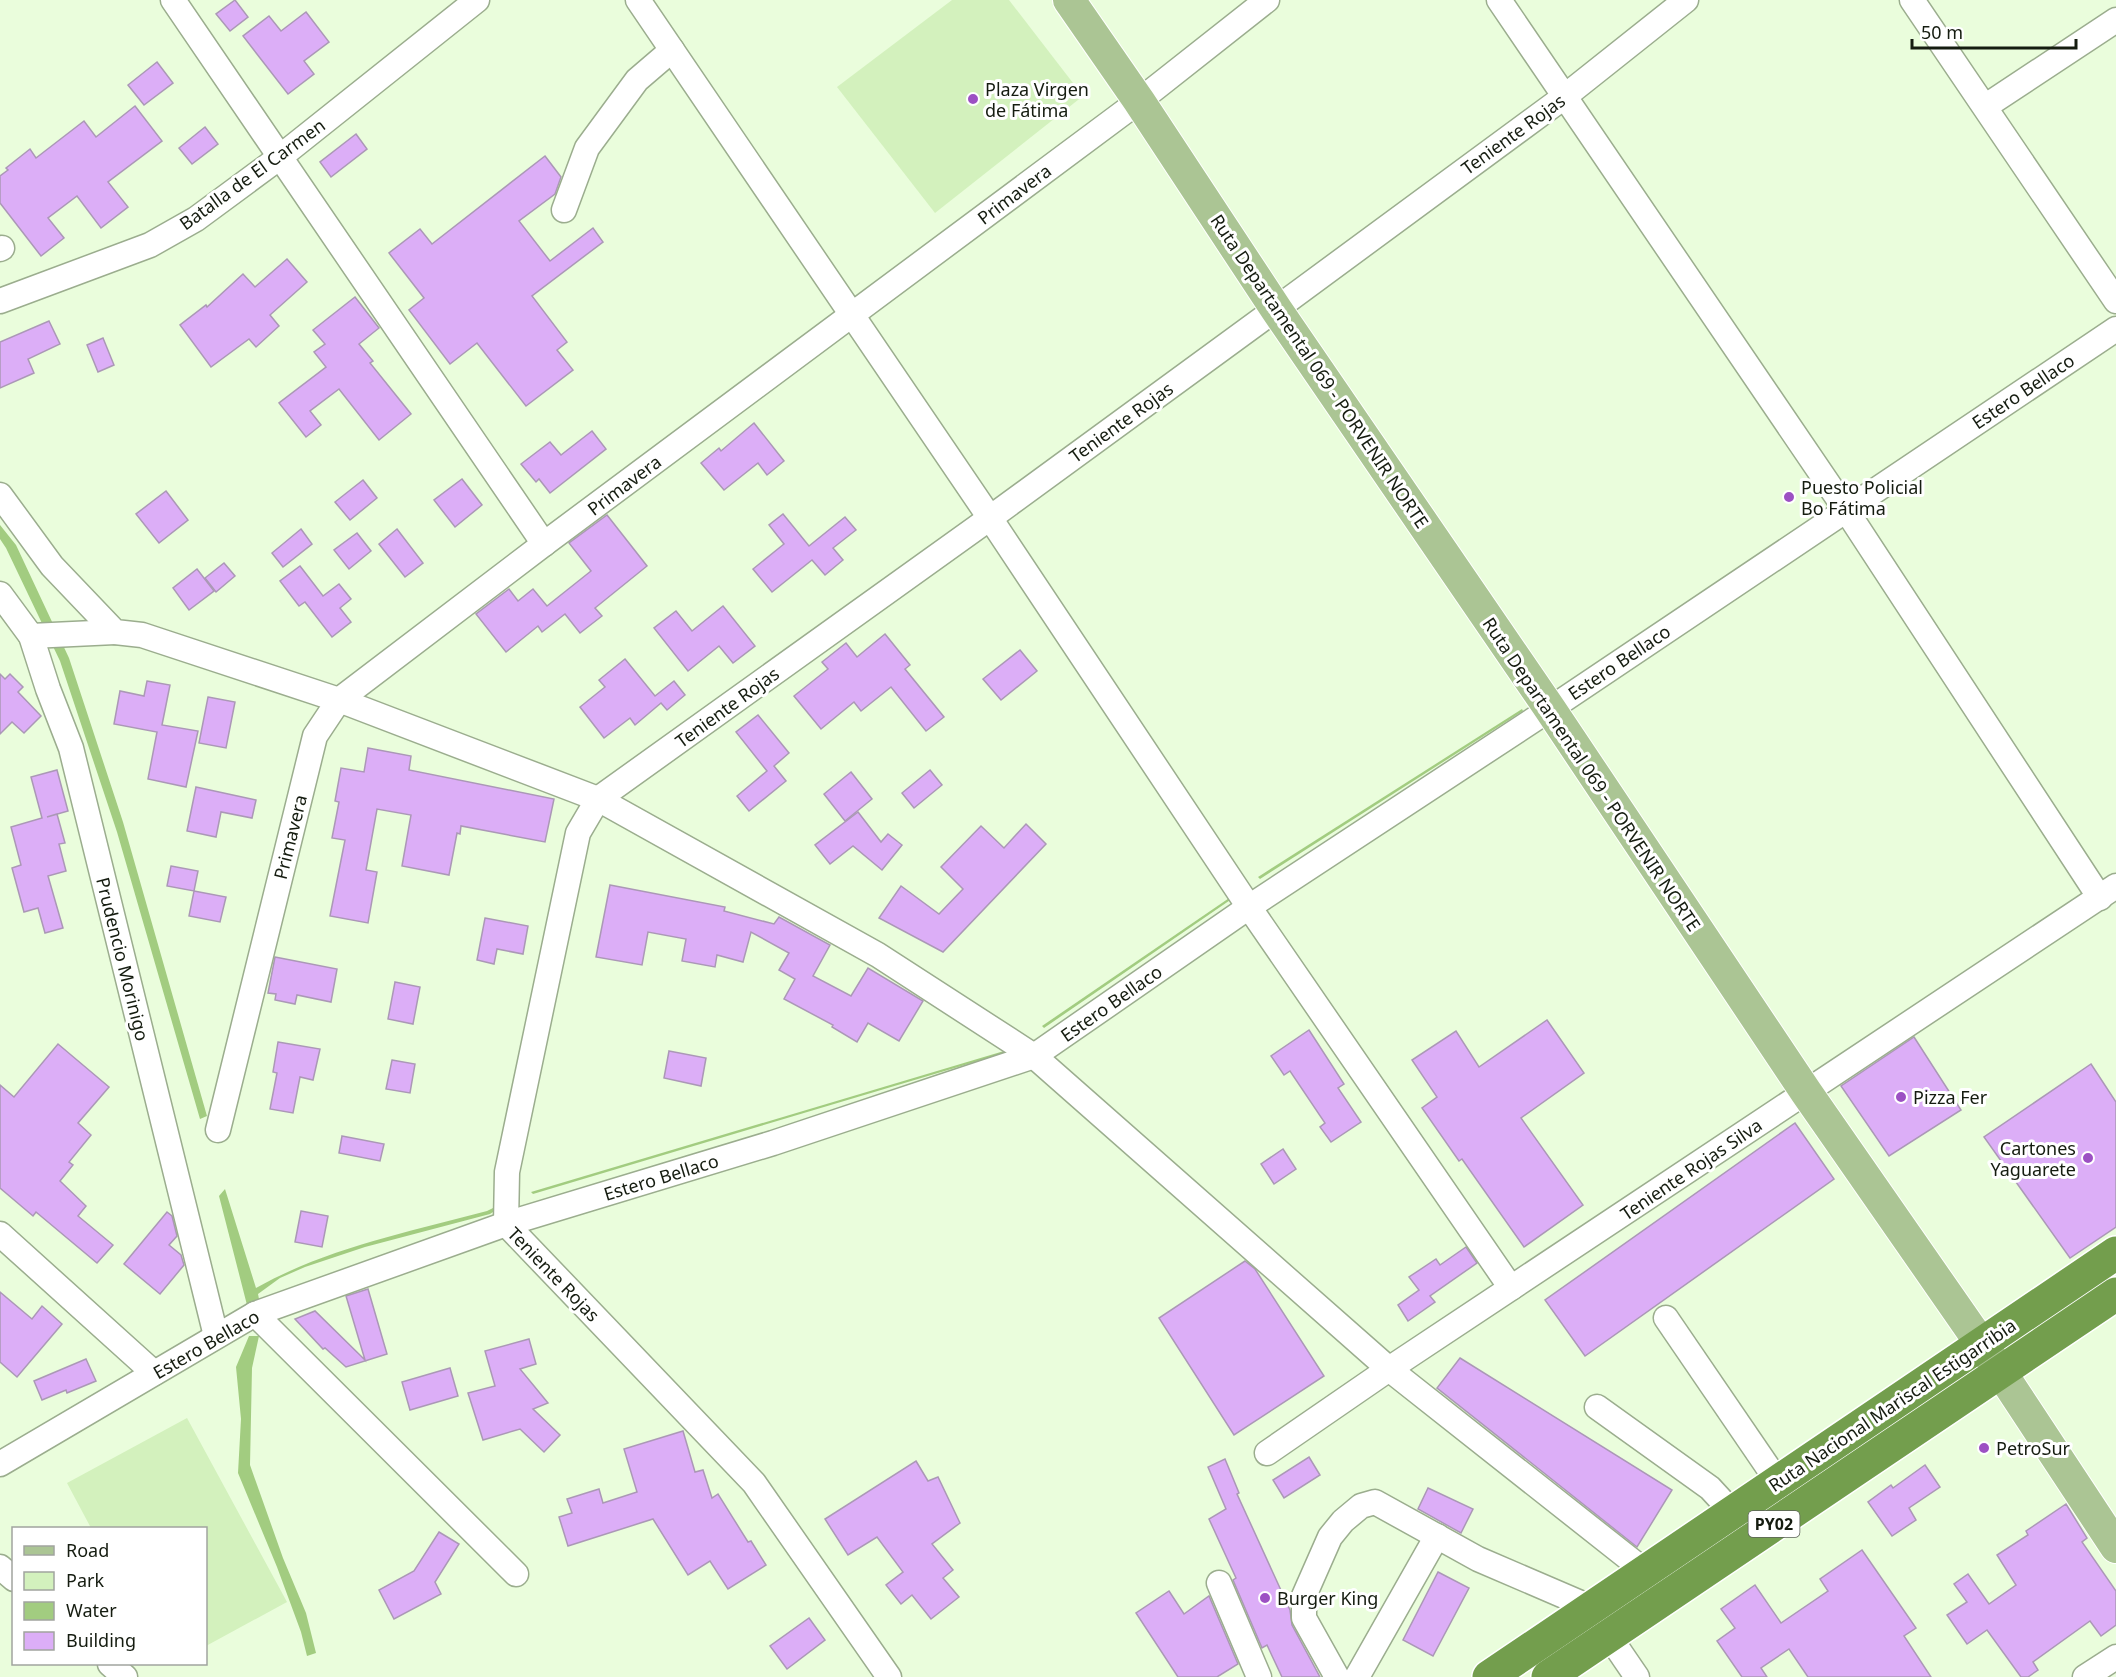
<svg xmlns="http://www.w3.org/2000/svg" width="2116" height="1677" font-family="'Noto Sans',sans-serif">
  <style>
    .green { fill: #d3f1bd }
    .water { fill: #a2cc80 }
    .building { fill: #dcaef7; stroke: #ab98b6; stroke-width: 1.5 }
    .lines { fill: none; stroke-linecap: round; stroke-linejoin: round }
    .minor-casing { stroke: #9bad8e; stroke-width: 27 }
    .major-casing { stroke: #fff; stroke-width: 34 }
    .highway-casing { stroke: #fff; stroke-width: 36 }
    .minor { stroke: #fff; stroke-width: 24 }
    .major { stroke: #abc594; stroke-width: 32 }
    .highway { stroke: #739e4d; stroke-width: 33 }
    .poi-dot { fill: #9c50c3; stroke: #fff; stroke-width: 2 }
    .labels { text-anchor: middle; dominant-baseline: central; stroke-width: 6; stroke-linejoin: round; paint-order: stroke }
    .shield { fill: #fff; stroke: #5b6058; stroke-width: 1.5 }
    .shield-label { font-size: 16px; font-weight: bold; fill: #151c10 }
    .poi-label { font-size: 18px; fill: #151c10; stroke: #fff; text-anchor: start }
    .street-label { font-size: 18px; fill: #151c10; stroke: #fff }
  </style>
  <rect width="100%" height="100%" fill="#eafddc"/>
  <g class="green">
    <path d="M952,0H1009L1083,96L935,213L837,87Z"/>
    <path d="M187,1418L287,1602L206,1646V1528H91L67,1483Z"/>
  </g>
  <g class="water">
    <path d="M0,525L16,545L69,658L123,822L207,1116L200,1119L117,832L60,661L6,548L0,539Z"/>
    <path d="M1522,709L1523,711L1260,879L1258,877Z"/>
    <path d="M1238,892L1239,894L1044,1028L1042,1026Z"/>
    <path d="M1004,1051L1005,1053L533,1194L531,1192Z"/>
    <path d="M225,1189L256,1288C327,1248 409,1232 487,1211L501,1204L502,1206L490,1214L365,1247L305,1267L280,1278L258,1294L259,1299L247,1305L219,1196Z"/>
    <path d="M249,1336H259L252,1368L250,1465L283,1558L306,1613L316,1653L307,1656L301,1632L277,1567L238,1473L241,1419L236,1367Z"/>
  </g>
  <g class="building">
    <path d="M235,0L248,17L230,31L216,14Z"/>
    <path d="M306,12L329,42L304,61L314,74L288,94L243,36L269,16L281,31Z"/>
    <path d="M157,62L173,83L144,105L128,85Z"/>
    <path d="M135,106L162,141L108,182L128,207L101,228L77,196L48,218L64,238L41,256L0,203V176L8,170L6,168L30,149L36,158L84,121L96,137Z"/>
    <path d="M205,127L218,144L192,164L179,148Z"/>
    <path d="M356,134L367,149L331,177L320,162Z"/>
    <path d="M545,156L561,177L555,194L519,221L550,261L593,228L603,242L532,296L567,342L557,350L573,370L526,406L477,343L450,364L409,310L424,298L389,253L420,229L432,244Z"/>
    <path d="M287,259L307,282L270,315L279,326L256,347L249,339L211,367L180,325L206,305L207,307L243,274L255,287Z"/>
    <path d="M355,297L379,328L359,344L373,361L370,363L411,414L379,440L339,389L310,411L321,425L306,437L279,403L326,367L314,352L325,344L313,330Z"/>
    <path d="M49,321L60,344L28,359L34,373L0,388V342Z"/>
    <path d="M103,338L114,365L98,372L87,345Z"/>
    <path d="M754,423L784,461L767,475L758,463L724,490L701,463L719,448L721,451Z"/>
    <path d="M592,431L606,449L550,493L539,479L536,482L521,464L550,442L561,455Z"/>
    <path d="M462,479L482,505L455,527L434,500Z"/>
    <path d="M363,480L377,498L350,520L335,502Z"/>
    <path d="M166,491L188,520L159,543L136,514Z"/>
    <path d="M783,514L809,546L845,517L856,530L833,548L843,560L825,575L812,560L772,592L753,569L784,544L769,525Z"/>
    <path d="M607,515L647,566L595,608L602,616L580,633L565,614L542,632L538,626L506,652L476,614L509,589L518,601L533,589L547,606L591,571L569,543Z"/>
    <path d="M301,529L312,544L283,567L272,553Z"/>
    <path d="M397,529L423,563L405,577L379,544Z"/>
    <path d="M357,533L371,551L349,569L334,550Z"/>
    <path d="M224,563L235,576L216,592L205,578Z"/>
    <path d="M300,566L323,596L339,584L351,599L340,608L351,622L332,637L305,602L299,606L280,581Z"/>
    <path d="M197,569L214,591L189,610L173,588Z"/>
    <path d="M723,606L755,646L733,663L719,646L688,671L654,628L676,611L692,631Z"/>
    <path d="M885,634L910,665L905,669L944,717L926,731L891,687L861,711L854,702L821,729L794,696L828,669L822,662L846,643L857,657Z"/>
    <path d="M1020,650L1037,671L1001,700L983,679Z"/>
    <path d="M625,659L655,696L674,681L685,695L667,710L661,703L635,725L630,718L604,738L580,707L605,687L599,680Z"/>
    <path d="M0,674L5,679L10,674L23,687L18,692L41,716L24,733L12,722L0,734Z"/>
    <path d="M147,681L170,685L162,725L198,731L186,787L148,779L157,732L114,724L120,691L144,696Z"/>
    <path d="M208,697L235,702L226,748L199,743Z"/>
    <path d="M758,715L789,753L774,766L786,781L749,811L737,796L767,771L736,732Z"/>
    <path d="M368,748L411,756L409,770L554,799L545,842L461,826L460,834L457,833L449,875L402,866L411,815L377,809L366,870L377,872L368,923L330,916L345,840L332,838L339,802L335,801L341,768L364,772Z"/>
    <path d="M57,770L68,811L47,817L57,814L65,843L59,844L66,871L48,876L63,928L45,933L38,908L24,912L12,868L21,865L11,827L42,818L31,777Z"/>
    <path d="M930,770L942,785L914,808L902,793Z"/>
    <path d="M851,772L872,799L845,821L824,794Z"/>
    <path d="M196,787L256,800L252,818L221,812L216,837L187,831Z"/>
    <path d="M858,812L881,842L888,834L902,845L882,870L853,846L830,864L815,845Z"/>
    <path d="M1026,824L1046,844L943,952L879,918L901,886L939,914L963,889L941,867L981,826L1004,848Z"/>
    <path d="M171,866L198,871L194,891L167,886Z"/>
    <path d="M610,885L725,907L724,911L774,924L779,917L830,945L813,976L851,996L868,968L923,1001L899,1041L868,1023L857,1042L832,1027L833,1025L784,999L795,979L779,970L789,953L751,932L743,962L717,955L715,967L682,961L686,939L648,932L642,965L596,957Z"/>
    <path d="M194,891L226,897L220,922L189,916Z"/>
    <path d="M485,918L528,926L523,954L497,949L494,964L477,960Z"/>
    <path d="M275,957L337,969L331,1002L297,995L295,1004L275,1000L276,994L268,993Z"/>
    <path d="M395,982L420,987L413,1024L388,1019Z"/>
    <path d="M1547,1020L1584,1073L1521,1118L1583,1205L1524,1247L1462,1159L1459,1161L1422,1108L1437,1097L1412,1060L1456,1031L1479,1067Z"/>
    <path d="M1309,1030L1344,1084L1338,1088L1361,1122L1331,1142L1320,1127L1325,1123L1290,1071L1284,1075L1271,1056Z"/>
    <path d="M1914,1037L1961,1110L1889,1156L1841,1086Z"/>
    <path d="M278,1042L320,1049L313,1080L300,1077L293,1113L270,1109L277,1073L273,1072Z"/>
    <path d="M58,1044L109,1087L78,1123L91,1135L69,1162L73,1165L60,1181L86,1206L78,1216L113,1245L97,1263L36,1212L33,1216L0,1188V1085L14,1097Z"/>
    <path d="M669,1051L706,1058L701,1086L664,1078Z"/>
    <path d="M392,1060L415,1064L410,1093L386,1089Z"/>
    <path d="M2091,1064L2116,1102V1227L2070,1258L1984,1137Z"/>
    <path d="M1795,1123L1834,1179L1585,1356L1545,1300Z"/>
    <path d="M342,1136L384,1144L380,1161L339,1153Z"/>
    <path d="M1283,1149L1296,1169L1274,1184L1261,1164Z"/>
    <path d="M301,1211L328,1216L322,1247L295,1242Z"/>
    <path d="M167,1212L172,1216L177,1236L169,1245L181,1255L184,1265L160,1294L124,1264Z"/>
    <path d="M1466,1247L1477,1263L1430,1296L1435,1302L1408,1321L1398,1305L1419,1290L1409,1277L1436,1259L1440,1265Z"/>
    <path d="M1245,1261L1255,1269L1324,1376L1234,1435L1159,1318Z"/>
    <path d="M368,1289L387,1354L346,1367L325,1348L323,1349L295,1319L315,1311L365,1360L346,1296Z"/>
    <path d="M0,1292L32,1319L42,1306L62,1324L17,1377L0,1362Z"/>
    <path d="M529,1339L536,1364L520,1369L548,1403L533,1409L560,1435L544,1452L520,1429L483,1440L468,1393L495,1386L485,1351Z"/>
    <path d="M1460,1358L1672,1490L1637,1547L1437,1388Z"/>
    <path d="M86,1359L96,1381L67,1393L66,1390L42,1400L34,1381Z"/>
    <path d="M450,1368L458,1396L410,1410L402,1382Z"/>
    <path d="M683,1431L695,1472L703,1470L712,1498L718,1494L748,1542L751,1541L766,1565L728,1589L710,1561L688,1575L653,1519L568,1546L559,1517L572,1513L567,1499L599,1489L603,1503L637,1492L624,1449Z"/>
    <path d="M1309,1457L1320,1475L1284,1498L1273,1480Z"/>
    <path d="M1225,1459L1239,1493L1237,1494L1290,1610L1292,1625L1320,1677H1282L1267,1645L1262,1648L1233,1580L1236,1578L1209,1519L1226,1509L1208,1467Z"/>
    <path d="M916,1461L928,1481L938,1477L960,1523L932,1544L953,1570L943,1578L959,1597L931,1619L912,1595L901,1604L886,1585L903,1572L877,1537L848,1555L825,1519Z"/>
    <path d="M1925,1465L1940,1487L1909,1508L1916,1520L1892,1536L1868,1502L1891,1485L1893,1488Z"/>
    <path d="M1428,1488L1473,1509L1461,1533L1418,1509Z"/>
    <path d="M2066,1504L2087,1538L2082,1542L2116,1591V1625L2101,1636L2090,1621L2033,1662L2038,1670L2028,1677H2021L1987,1630L1967,1644L1947,1615L1967,1602L1954,1584L1968,1574L1989,1604L2016,1585L1997,1555L2028,1535L2026,1531Z"/>
    <path d="M439,1532L459,1544L435,1582L441,1594L394,1619L379,1590L414,1571Z"/>
    <path d="M1862,1550L1916,1628L1904,1636L1931,1677H1808L1789,1649L1761,1668L1767,1677H1742L1717,1641L1735,1628L1721,1609L1755,1585L1781,1623L1828,1591L1820,1579Z"/>
    <path d="M1438,1572L1469,1588L1433,1656L1403,1640Z"/>
    <path d="M1169,1591L1184,1614L1209,1596L1238,1664L1217,1677H1178L1136,1613Z"/>
    <path d="M809,1618L825,1640L787,1669L770,1646Z"/>
  </g>
  <g class="lines">
    <g class="minor-casing">
      <g id="minor">
        <path d="M173,0L544,544"/>
        <path d="M638,0L990,518L1249,907L1511,1288"/>
        <path d="M1499,0L1846,510L2100,898"/>
        <path d="M1912,0L2116,301"/>
        <path d="M1986,106L2116,20"/>
        <path d="M564,210L587,148L637,80L672,50"/>
        <path d="M0,249L2,248"/>
        <path d="M0,301L150,245L196,219L280,157L477,0"/>
        <path d="M0,495L52,566L115,632L142,635L339,700L598,799L878,955L1034,1056L1389,1369L1646,1572"/>
        <path d="M0,594L31,636L48,689L71,748L216,1336"/>
        <path d="M31,636L115,632"/>
        <path d="M218,1130L315,736L339,700L544,544L1139,101L1267,0"/>
        <path d="M0,1234L154,1373"/>
        <path d="M255,1314L516,1574"/>
        <path d="M1666,1318L1778,1482"/>
        <path d="M1597,1407L1710,1488L1733,1513"/>
        <path d="M1267,1453L1389,1369L2116,886"/>
        <path d="M0,1464L255,1314L506,1224L773,1143L1034,1056L1249,907L1550,709L2116,329"/>
        <path d="M0,1567L14,1579"/>
        <path d="M1219,1583L1259,1677"/>
        <path d="M1609,1636L1637,1677"/>
        <path d="M110,1664L125,1677"/>
        <path d="M889,1677L754,1483L506,1224L507,1172L578,833L598,799L990,518L1276,309L1564,97L1686,0"/>
        <path d="M1337,1677L1304,1618V1596L1330,1537L1343,1521L1361,1506L1375,1502L1478,1559L1592,1608"/>
        <path d="M1357,1677L1437,1536"/>
        <path d="M2085,1677L2116,1657"/>
      </g>
    </g>
    <g class="major-casing">
      <path id="major" d="M1069,0L1139,101L1276,309L1550,709L1806,1092L2000,1371L2116,1547"/>
    </g>
    <g class="highway-casing">
      <g id="highway">
        <path d="M1489,1677L2116,1253"/>
        <path d="M1548,1677L2116,1294"/>
      </g>
    </g>
    <use href="#minor" class="minor"/>
    <use href="#major" class="major"/>
    <use href="#highway" class="highway"/>
  </g>
  <g class="poi-dot">
    <circle cx="973" cy="99" r="6"/>
    <circle cx="1789" cy="497" r="6"/>
    <circle cx="1901" cy="1097" r="6"/>
    <circle cx="2088" cy="1158" r="6"/>
    <circle cx="1984" cy="1448" r="6"/>
    <circle cx="1265" cy="1598" r="6"/>
  </g>
  <g class="labels">
    <rect class="shield" x="1748.5" y="1511" width="51" height="26" rx="4.5"/>
    <g class="shield-label">
      <text x="1774" y="1524">PY02</text>
    </g>
    <g class="poi-label">
      <text x="985" y="89">Plaza Virgen<tspan x="985" dy="21">de Fátima</tspan></text>
      <text x="1801" y="487">Puesto Policial<tspan x="1801" dy="21">Bo Fátima</tspan></text>
      <text x="1913" y="1097">Pizza Fer</text>
      <text x="2076" y="1148" text-anchor="end">Cartones<tspan x="2076" dy="21">Yaguarete</tspan></text>
      <text x="1996" y="1448">PetroSur</text>
      <text x="1277" y="1598">Burger King</text>
    </g>
    <g class="street-label">
      <text transform="translate(1513 134) rotate(-36)">Teniente Rojas</text>
      <text transform="translate(252 174) rotate(-36)">Batalla de El Carmen</text>
      <text transform="translate(1014 194) rotate(-37)">Primavera</text>
      <text transform="translate(1320 371) rotate(56)">Ruta Departamental 069 - PORVENIR NORTE</text>
      <text transform="translate(2023 391) rotate(-34)">Estero Bellaco</text>
      <text transform="translate(1121 422) rotate(-36)">Teniente Rojas</text>
      <text transform="translate(624 485) rotate(-37)">Primavera</text>
      <text transform="translate(1619 662) rotate(-34)">Estero Bellaco</text>
      <text transform="translate(727 707) rotate(-36)">Teniente Rojas</text>
      <text transform="translate(1592 774) rotate(56)">Ruta Departamental 069 - PORVENIR NORTE</text>
      <text transform="translate(290 837) rotate(-76)">Primavera</text>
      <text transform="translate(123 959) rotate(76)">Prudencio Morinigo</text>
      <text transform="translate(1111 1003) rotate(-35)">Estero Bellaco</text>
      <text transform="translate(1691 1169) rotate(-34)">Teniente Rojas Silva</text>
      <text transform="translate(661 1177) rotate(-17)">Estero Bellaco</text>
      <text transform="translate(554 1274) rotate(46)">Teniente Rojas</text>
      <text transform="translate(206 1344) rotate(-30)">Estero Bellaco</text>
      <text transform="translate(1892 1405) rotate(-34)">Ruta Nacional Mariscal Estigarribia</text>
    </g>
  </g>
  <rect x="12" y="1527" width="195" height="138" fill="#ffffff" stroke="#a1a49f" stroke-width="1.5"/>
  <rect x="24" y="1546" width="30" height="9" fill="#abc594" stroke="#a1a49f" stroke-width="1.5"/>
  <text x="66" y="1557" font-size="18" fill="#151c10">Road</text>
  <rect x="24" y="1572" width="30" height="18" fill="#d3f1bd" stroke="#a1a49f" stroke-width="1.5"/>
  <text x="66" y="1587" font-size="18" fill="#151c10">Park</text>
  <rect x="24" y="1602" width="30" height="18" fill="#a2cc80" stroke="#a1a49f" stroke-width="1.5"/>
  <text x="66" y="1617" font-size="18" fill="#151c10">Water</text>
  <rect x="24" y="1632" width="30" height="18" fill="#dcaef7" stroke="#a1a49f" stroke-width="1.5"/>
  <text x="66" y="1647" font-size="18" fill="#151c10">Building</text>
  <path d="M1912 39v9h164v-9" fill="none" stroke="#151c10" stroke-width="3"/>
  <text x="1921" y="39" font-size="18" fill="#151c10" stroke="#ffffff" stroke-width="4.5" paint-order="stroke">50 m</text>
</svg>
